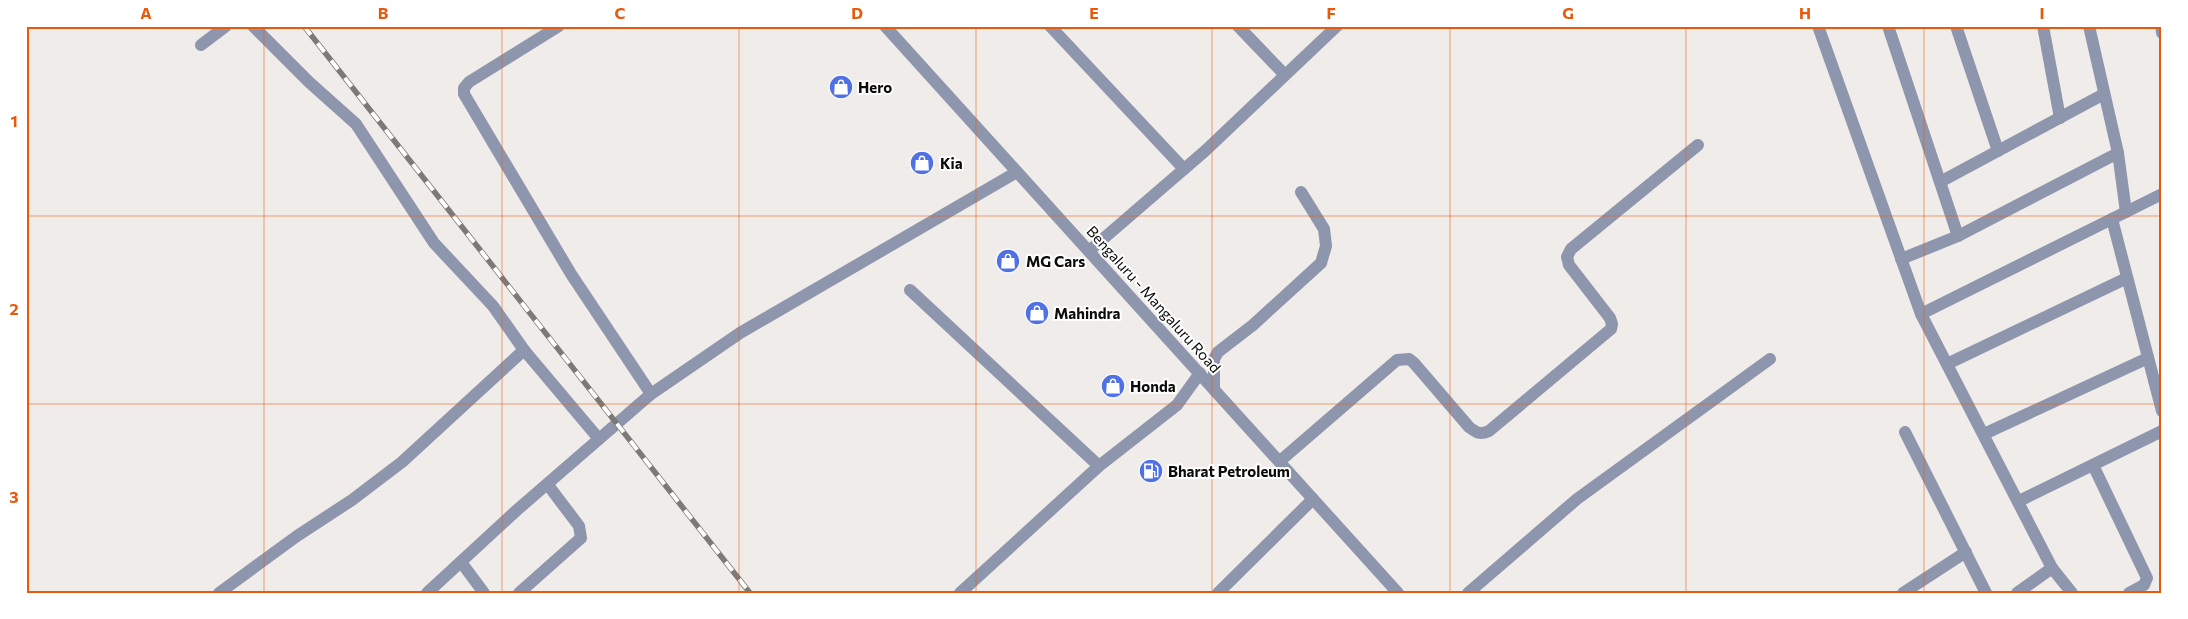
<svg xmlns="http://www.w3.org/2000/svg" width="2188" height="619" font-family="Commissioner,sans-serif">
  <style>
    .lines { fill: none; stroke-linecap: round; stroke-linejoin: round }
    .minor { stroke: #8e96ad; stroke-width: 12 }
    .rail-casing { stroke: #7c7a78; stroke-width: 5.5 }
    .rail { stroke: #fff; stroke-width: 4; stroke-dasharray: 11; stroke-linecap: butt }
    .grid { fill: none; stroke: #e8590c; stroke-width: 1; stroke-opacity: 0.55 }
    .labels { text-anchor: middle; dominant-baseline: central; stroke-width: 4; stroke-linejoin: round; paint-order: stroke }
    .poi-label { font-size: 15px; font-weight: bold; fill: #0c0b0a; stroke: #fff; text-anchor: start }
    .street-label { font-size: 15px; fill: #0c0b0a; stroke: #fff }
    .neatline { fill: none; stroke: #e8590c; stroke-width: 2 }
    .grid-label { font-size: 16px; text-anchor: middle; font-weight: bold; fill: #e8590c }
  </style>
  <rect width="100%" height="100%" fill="#efece9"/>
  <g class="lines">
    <g class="minor">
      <path d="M253,26L309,82L356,124L434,243L493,306L524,350L599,439"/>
      <path d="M559,26L469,82L464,88V94L571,274L651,394"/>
      <path d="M885,26L1398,593"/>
      <path d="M1050,26L1184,169"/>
      <path d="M1238,26L1284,74"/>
      <path d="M1818,26L1921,314L2052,568L2017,593"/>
      <path d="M1888,26L1958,236"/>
      <path d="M1956,26L1998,151"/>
      <path d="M2043,26L2060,118"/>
      <path d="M2089,26L2118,153L2126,212"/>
      <path d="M2161,26L2162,33"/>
      <path d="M201,45L226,26"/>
      <path d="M1940,182L2104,94"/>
      <path d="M2112,219L2162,411"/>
      <path d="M1089,251L1205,151L1337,26"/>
      <path d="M1901,259L1958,236L2118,153"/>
      <path d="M910,290L1099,466"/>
      <path d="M1921,314L2162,194"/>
      <path d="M1947,364L2127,278"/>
      <path d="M1214,389V359L1218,352L1253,325L1321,263L1326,246L1324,229L1301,192"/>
      <path d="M1905,432L1986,593"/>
      <path d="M1984,434L2148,358"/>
      <path d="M1280,461L1397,360L1409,359L1414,363L1469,427C1477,433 1480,435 1489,431L1611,329L1612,324L1610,318L1569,265L1567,257L1571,249L1698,145"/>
      <path d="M2093,465L2147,578L2144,585L2129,593"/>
      <path d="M2019,501L2162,431"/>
      <path d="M461,562L484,593"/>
      <path d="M2052,568L2072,593"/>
      <path d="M219,593L297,536L352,500L402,462L524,350"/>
      <path d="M427,593L517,510L651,394L740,333L1017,172"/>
      <path d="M519,593L581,538L579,526L548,485"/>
      <path d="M960,593L1099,466L1177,405L1200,373"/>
      <path d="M1218,593L1313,499"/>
      <path d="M1468,593L1577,499L1770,359"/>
      <path d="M1903,593L1966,552"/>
    </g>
    <g class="rail-casing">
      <path id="rail" d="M304,26L750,593"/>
    </g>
    <use href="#rail" class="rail"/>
  </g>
  <path class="grid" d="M264,26V593M502,26V593M739,26V593M976,26V593M1212,26V593M1450,26V593M1686,26V593M1924,26V593M26,216H2162M26,404H2162"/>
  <defs>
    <g id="shop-disc" transform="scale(1.25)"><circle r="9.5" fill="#5071e5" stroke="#fff"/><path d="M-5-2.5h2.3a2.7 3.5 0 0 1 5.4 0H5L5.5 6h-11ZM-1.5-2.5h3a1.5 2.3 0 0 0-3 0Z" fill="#fff"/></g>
    <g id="fuel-disc" transform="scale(1.25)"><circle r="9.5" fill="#5071e5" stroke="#fff"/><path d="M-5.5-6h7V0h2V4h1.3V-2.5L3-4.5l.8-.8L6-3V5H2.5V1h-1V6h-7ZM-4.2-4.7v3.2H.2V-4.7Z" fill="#fff"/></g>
  </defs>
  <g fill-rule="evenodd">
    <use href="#shop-disc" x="841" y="87"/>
    <use href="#shop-disc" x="922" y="163"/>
    <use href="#shop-disc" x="1008" y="261"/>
    <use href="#shop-disc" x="1037" y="313"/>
    <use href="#shop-disc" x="1113" y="386"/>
    <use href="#fuel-disc" x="1151" y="471"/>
  </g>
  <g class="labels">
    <g class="poi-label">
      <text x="858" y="87">Hero</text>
      <text x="940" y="163">Kia</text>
      <text x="1026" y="261">MG Cars</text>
      <text x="1054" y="313">Mahindra</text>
      <text x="1130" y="386">Honda</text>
      <text x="1168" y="471">Bharat Petroleum</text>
    </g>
    <g class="street-label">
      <text transform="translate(1154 299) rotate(48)">Bengaluru - Mangaluru Road</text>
    </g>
  </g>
  <rect width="2188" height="619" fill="none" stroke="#ffffff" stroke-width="55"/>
  <rect x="28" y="28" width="2132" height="564" class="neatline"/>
  <g class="grid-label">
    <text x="146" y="19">A</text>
    <text x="383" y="19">B</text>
    <text x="620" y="19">C</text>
    <text x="857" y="19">D</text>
    <text x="1094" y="19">E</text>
    <text x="1331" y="19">F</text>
    <text x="1568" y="19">G</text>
    <text x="1805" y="19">H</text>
    <text x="2042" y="19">I</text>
    <text x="14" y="127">1</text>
    <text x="14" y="315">2</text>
    <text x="14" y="503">3</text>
  </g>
</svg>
